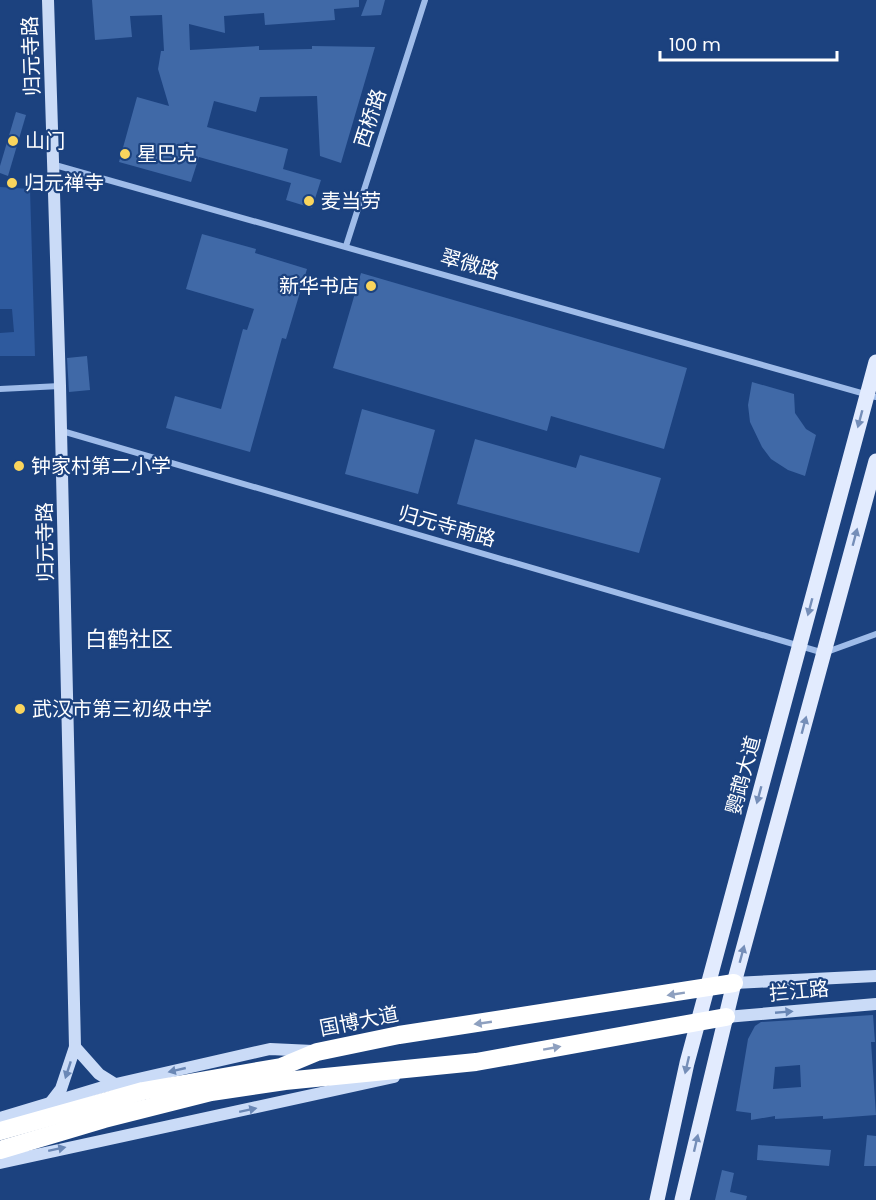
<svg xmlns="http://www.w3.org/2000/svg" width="876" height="1200" font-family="Poppins,'Noto Sans SC',sans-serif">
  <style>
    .garden { fill: #2e5a9e }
    .building { fill: #4069a7; fill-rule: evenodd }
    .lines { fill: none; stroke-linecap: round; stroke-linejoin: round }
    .street { stroke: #9fbce9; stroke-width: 6 }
    .secondary { stroke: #cadbf7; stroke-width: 12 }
    .primary { stroke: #e2ebfe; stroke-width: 15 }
    .highway { stroke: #fff; stroke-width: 18 }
    .oneway { fill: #758eb8 }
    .oneway2 { fill: #8ea0bf }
    .oneway3 { fill: #6a87b5 }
    .poi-dot { fill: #fad55d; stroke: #1c427f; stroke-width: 2 }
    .labels { text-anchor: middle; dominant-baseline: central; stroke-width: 4.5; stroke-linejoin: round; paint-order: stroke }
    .street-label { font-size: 20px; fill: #fff; stroke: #1c427f }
    .poi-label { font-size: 20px; fill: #fff; stroke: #1c427f; text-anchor: start }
    .quarter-label { font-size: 22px; fill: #fff; stroke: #1c427f }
  </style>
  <rect width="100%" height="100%" fill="#1c427f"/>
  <path class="garden" d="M0,187L30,189L35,356H0V333L14,332L12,309H0Z"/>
  <g class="building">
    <path d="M92,0H359V7L334,9L335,20L265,25L264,13L224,16L225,33L189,24L190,50L259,46V50L312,49V46L375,47L341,163L320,156L317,96L260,97L256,112L214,101L207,127L288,149L283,169L321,180L312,208L286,200L291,183L199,157L191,182L119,162L137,97L169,106L158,69L161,51H164L162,15L130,16L132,37L95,40Z"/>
    <path d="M367,0H385L381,15L361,16Z"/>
    <path d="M16,112L26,115L8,176L0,173V166Z"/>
    <path d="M202,234L256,249L255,253L307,269L286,339L282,338L250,452L166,428L175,396L221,409L243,329L247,330L254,309L186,289Z"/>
    <path d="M361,273L687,368L664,449L551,416L547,431L333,368Z"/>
    <path d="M87,356L90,390L69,392L67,358Z"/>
    <path d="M752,382L794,394L795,413L806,429L816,435L805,476L788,470L771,459L762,447L750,422L748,405Z"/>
    <path d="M362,409L435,430L418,494L345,474Z"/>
    <path d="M475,439L576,468L580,455L661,478L639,553L457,504Z"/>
    <path d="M873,1015L875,1042H871L876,1115L823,1119V1116L775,1119V1116L751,1120V1113L736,1111L748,1039L755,1026L761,1022ZM800,1065L801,1087L773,1089L775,1067Z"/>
    <path d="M867,1135L876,1136V1166H864Z"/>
    <path d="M758,1145L831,1150L829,1166L757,1160Z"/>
    <path d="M722,1170L734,1173L730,1192L747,1196L746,1200H715Z"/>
  </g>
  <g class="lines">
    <g class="street">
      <path d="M55,165L876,397"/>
      <path d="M346,246L425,0"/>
      <path d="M0,389L60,386"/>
      <path d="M62,431L824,653L876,634"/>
    </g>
    <g class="secondary">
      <path d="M48,0L60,386L75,1047"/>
      <path d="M734,983L876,976"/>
      <path d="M726,1017L876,1004"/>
      <path d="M51,1102L61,1089L75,1047L99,1074L115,1084"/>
      <path d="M0,1118L103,1087L270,1049L313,1051"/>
      <path d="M0,1163L394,1077"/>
    </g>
    <g class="primary">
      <path d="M657,1200L687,1063L876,362"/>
      <path d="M682,1200L734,983L876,461"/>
    </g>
    <g class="highway">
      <path d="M0,1131L143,1091L281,1067L317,1052L399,1035L734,983"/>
      <path d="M0,1150L104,1119L211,1092L285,1081L476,1062L726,1017"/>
    </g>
  </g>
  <defs><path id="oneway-solid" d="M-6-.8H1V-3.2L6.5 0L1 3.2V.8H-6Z" transform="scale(1.5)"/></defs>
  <g class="oneway">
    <use href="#oneway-solid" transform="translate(860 419) rotate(105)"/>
    <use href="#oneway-solid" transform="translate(855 537) rotate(-75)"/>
    <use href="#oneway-solid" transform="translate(810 607) rotate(105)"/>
    <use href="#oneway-solid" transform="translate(804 725) rotate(-75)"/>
    <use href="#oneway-solid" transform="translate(759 795) rotate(105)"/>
    <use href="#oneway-solid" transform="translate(742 954) rotate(-75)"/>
    <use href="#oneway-solid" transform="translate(687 1065) rotate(103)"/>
    <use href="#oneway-solid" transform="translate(696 1143) rotate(-77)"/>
  </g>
  <g class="oneway2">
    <use href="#oneway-solid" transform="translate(676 994) rotate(171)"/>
    <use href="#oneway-solid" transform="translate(483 1023) rotate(172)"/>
    <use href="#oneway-solid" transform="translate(552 1048) rotate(-10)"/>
  </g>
  <g class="oneway3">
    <use href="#oneway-solid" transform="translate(784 1012) rotate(-5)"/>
    <use href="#oneway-solid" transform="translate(68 1070) rotate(108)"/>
    <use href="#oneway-solid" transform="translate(177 1070) rotate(167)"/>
    <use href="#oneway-solid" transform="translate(248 1110) rotate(-12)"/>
    <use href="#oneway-solid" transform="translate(57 1149) rotate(-12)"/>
  </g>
  <g class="poi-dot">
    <circle cx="13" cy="141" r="6"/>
    <circle cx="125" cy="154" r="6"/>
    <circle cx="12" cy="183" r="6"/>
    <circle cx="309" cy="201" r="6"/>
    <circle cx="371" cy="286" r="6"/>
    <circle cx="19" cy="466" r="6"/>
    <circle cx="20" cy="709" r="6"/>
  </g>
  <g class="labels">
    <g class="street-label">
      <text transform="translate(31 56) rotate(-92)">归元寺路</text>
      <text transform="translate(370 118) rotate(-72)">西桥路</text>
      <text transform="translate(470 264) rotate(16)">翠微路</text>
      <text transform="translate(447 526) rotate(16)">归元寺南路</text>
      <text transform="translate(45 542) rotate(-91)">归元寺路</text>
      <text transform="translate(743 775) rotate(-75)">鹦鹉大道</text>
      <text transform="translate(799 991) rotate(-5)">拦江路</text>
      <text transform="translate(359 1021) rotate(-11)">国博大道</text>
    </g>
    <g class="poi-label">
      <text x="25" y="141">山门</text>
      <text x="137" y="154">星巴克</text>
      <text x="24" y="183">归元禅寺</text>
      <text x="321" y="201">麦当劳</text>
      <text x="359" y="286" text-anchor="end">新华书店</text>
      <text x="31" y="466">钟家村第二小学</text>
      <text x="32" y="709">武汉市第三初级中学</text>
    </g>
    <g class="quarter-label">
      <text x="129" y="639">白鹤社区</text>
    </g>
  </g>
  <path d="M660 51v9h177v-9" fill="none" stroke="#ffffff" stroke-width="3"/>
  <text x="669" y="51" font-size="18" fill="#ffffff" stroke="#1c427f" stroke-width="4.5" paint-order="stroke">100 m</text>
</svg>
